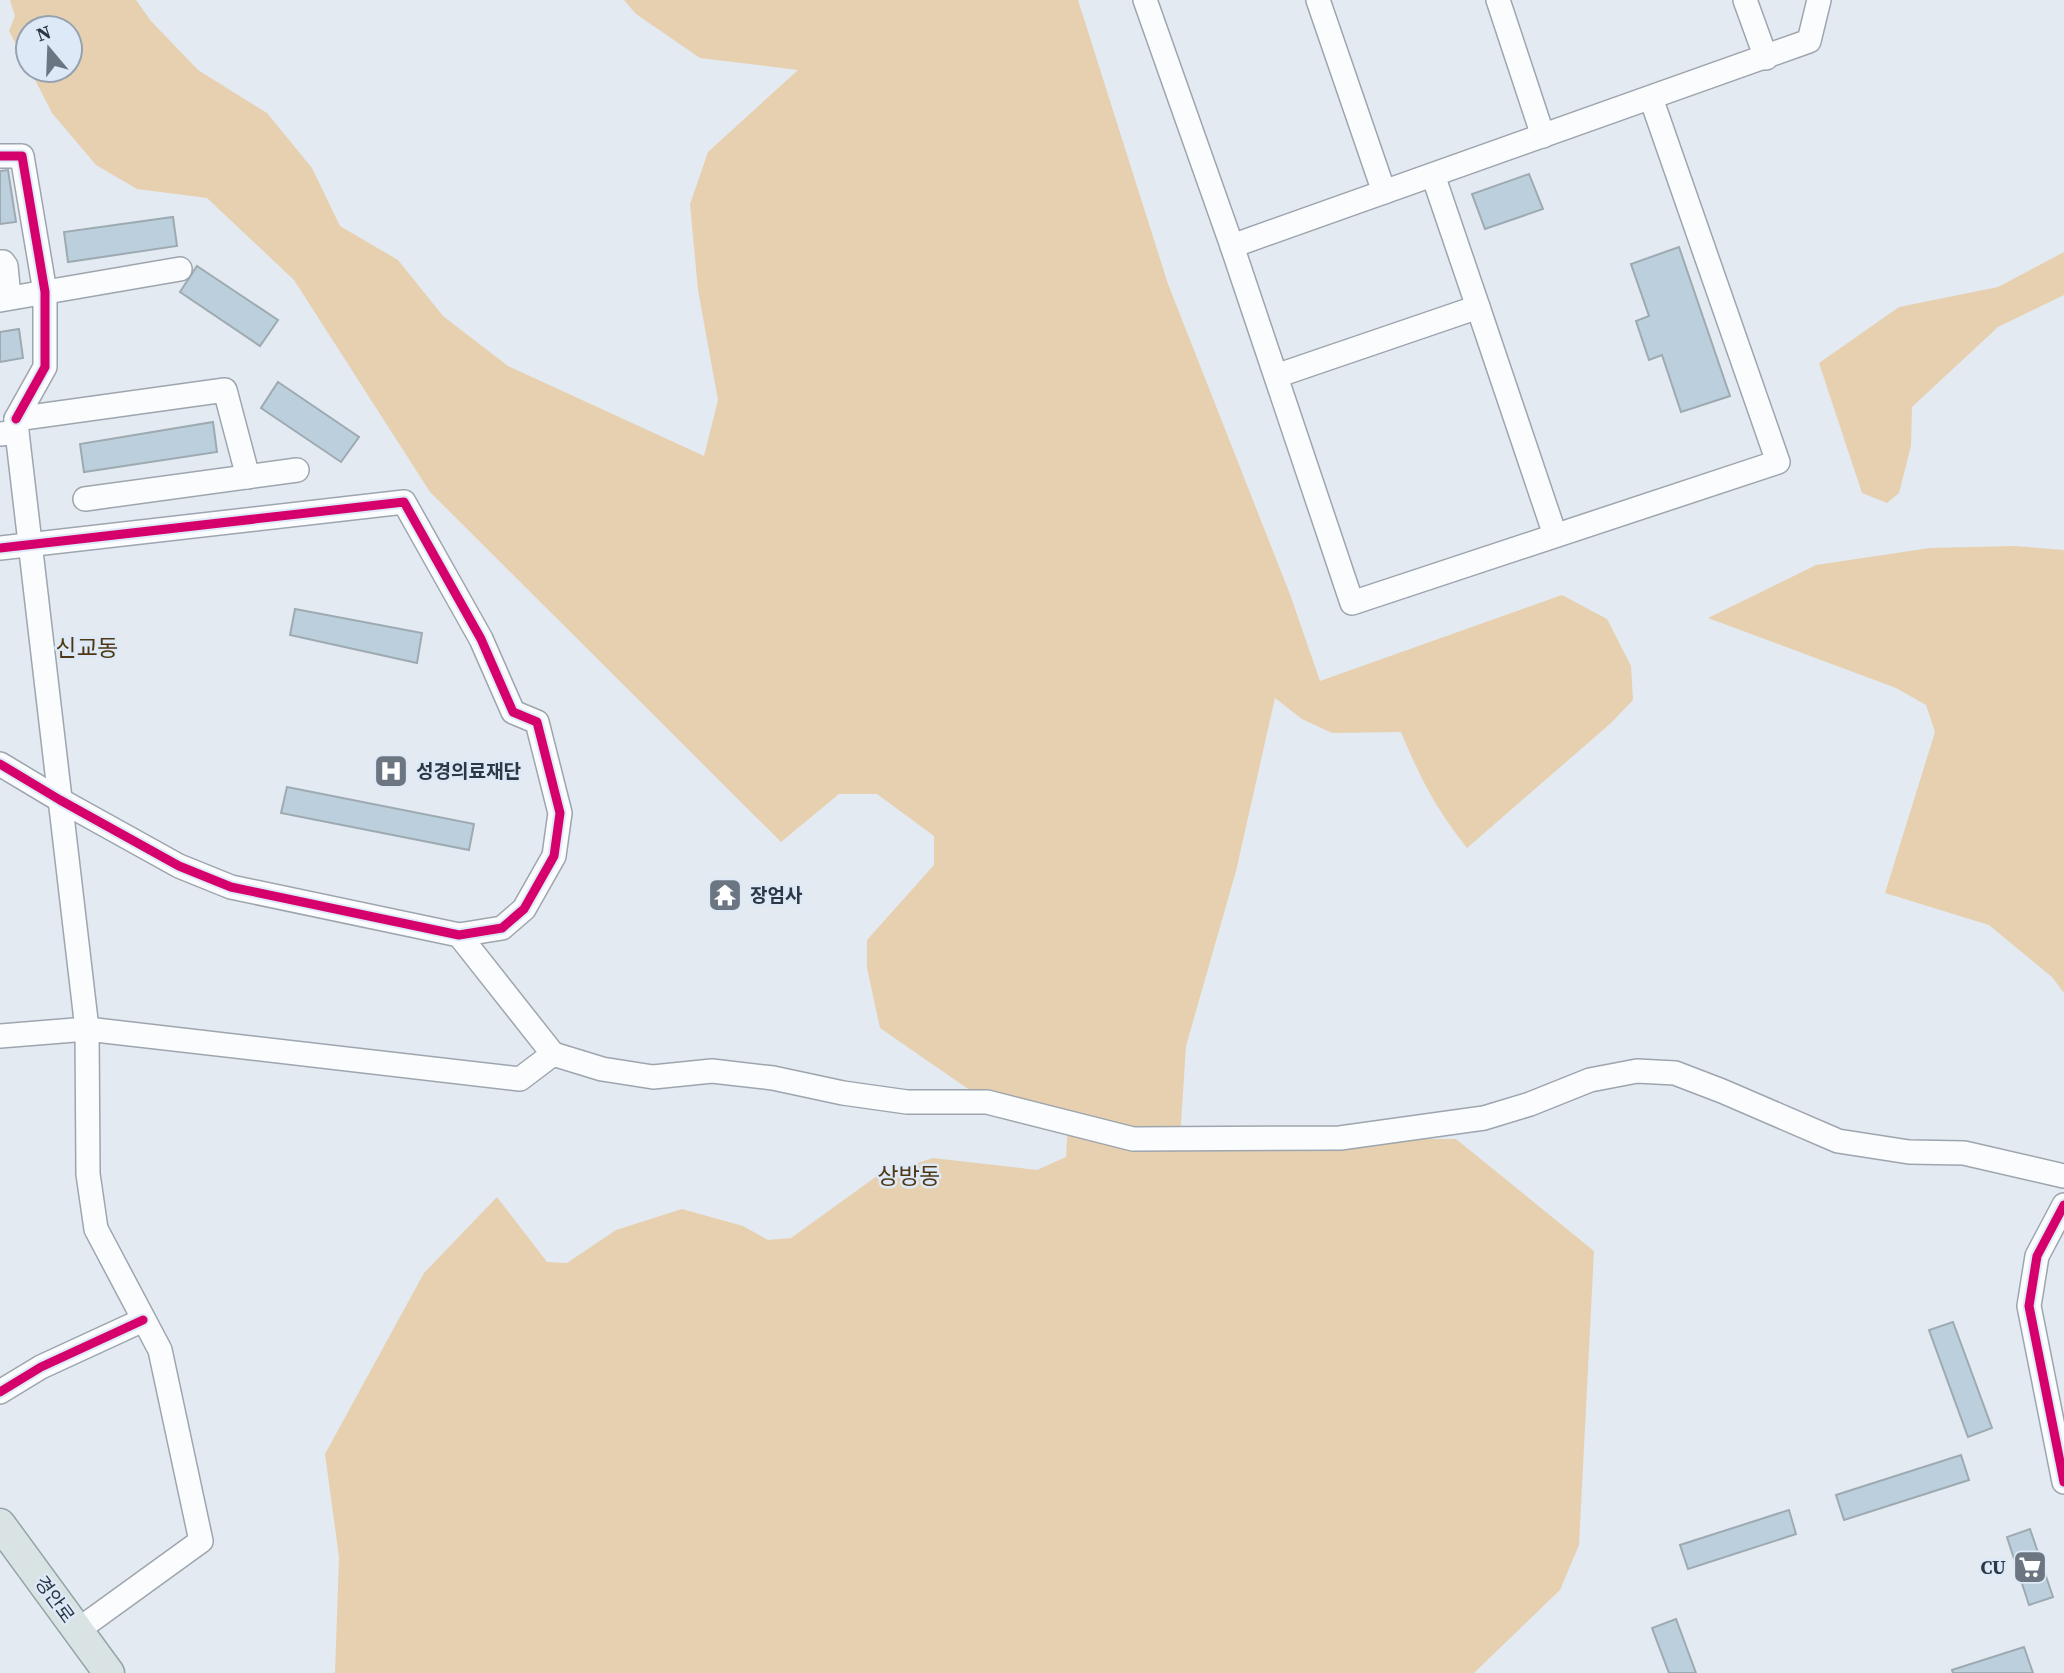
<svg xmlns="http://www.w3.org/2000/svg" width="2064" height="1673" font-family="'Source Serif 4','Noto Sans KR',serif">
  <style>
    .green { fill: #e7d0b0 }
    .building { fill: #bbd0dc; stroke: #9eaab1; stroke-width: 2 }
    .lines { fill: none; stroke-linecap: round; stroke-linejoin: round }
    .minor-casing { stroke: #9da5ae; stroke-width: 26 }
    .major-casing { stroke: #92a4a7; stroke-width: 33 }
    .minor { stroke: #fbfcfd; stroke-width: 23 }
    .major { stroke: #dae3e4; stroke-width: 30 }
    .cycleway-casing { stroke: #dde9f7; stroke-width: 13 }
    .cycleway { stroke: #d6006c; stroke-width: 9 }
    .labels { text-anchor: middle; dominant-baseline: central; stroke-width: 5; stroke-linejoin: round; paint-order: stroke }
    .poi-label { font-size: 19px; font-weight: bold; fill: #2c3846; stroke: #dde9f7; text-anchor: start }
    .street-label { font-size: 19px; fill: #2c3846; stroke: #dde9f7 }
    .quarter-label { font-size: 23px; fill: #4f3714; stroke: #dde9f7 }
  </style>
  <rect width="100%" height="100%" fill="#e3eaf1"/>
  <g class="green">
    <path d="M10,0H136L151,21L198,70L267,113L312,168L340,226L398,260L443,316L508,366L704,456L718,400L698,290L690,204L708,152L798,70L700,58L636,14L624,0H1078L1168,284L1291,597L1320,681L1562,595L1607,619L1631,666L1633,700L1611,723L1467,848C1436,809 1420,778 1401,732L1332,733L1302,719L1275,698L1236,871L1186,1046L1180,1139H1456L1594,1251L1579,1545L1560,1590L1474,1673H335L339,1557L325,1454L424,1273L497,1197L547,1262L567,1263L616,1230L682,1209L743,1226L768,1240L791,1238L877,1176L933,1158L1037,1170L1066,1157L1068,1122L987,1102L880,1028L867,968V940L934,865V836L877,794H839L781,842L430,492L294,280L207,198L137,189L96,165L52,113L30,70H70V28H28V67L9,31L15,16Z"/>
    <path d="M2064,252V295L1998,327L1912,407L1911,446L1899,493L1887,503L1862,493L1819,363L1899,307L1998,287Z"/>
    <path d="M2015,546L2064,550V993L2052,977L1989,925L1885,893L1935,732L1926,705L1896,688L1708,618L1816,565L1930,548Z"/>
  </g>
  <g class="building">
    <path d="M8,170L16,222L0,224V171Z"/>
    <path d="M1529,174L1543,209L1485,229L1472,194Z"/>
    <path d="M173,217L177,246L68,262L64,232Z"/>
    <path d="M1679,247L1730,396L1681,412L1662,355L1649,360L1636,321L1649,316L1631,264Z"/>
    <path d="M197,266L278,320L260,346L180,292Z"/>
    <path d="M19,329L23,358L0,362V332Z"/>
    <path d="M278,382L359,437L341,462L261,408Z"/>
    <path d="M213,422L217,452L84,472L80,444Z"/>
    <path d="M295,609L422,633L417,663L290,635Z"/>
    <path d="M287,787L474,824L469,850L281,813Z"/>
    <path d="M1953,1322L1992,1428L1968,1437L1929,1330Z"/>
    <path d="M1961,1455L1969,1480L1844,1520L1836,1495Z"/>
    <path d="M1789,1510L1796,1534L1688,1569L1680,1545Z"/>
    <path d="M2030,1529L2053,1597L2029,1605L2007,1537Z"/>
    <path d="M1676,1619L1696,1673H1669L1652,1628Z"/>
    <path d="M2024,1647L2033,1673H1953L1952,1670Z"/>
  </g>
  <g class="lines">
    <g class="minor-casing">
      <g id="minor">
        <path d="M1145,0L1232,246L1809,41L1819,0"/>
        <path d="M1318,0L1384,192"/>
        <path d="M1498,0L1543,136"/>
        <path d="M1745,0L1766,58"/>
        <path d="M0,156H22L45,292V367L16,419"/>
        <path d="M1232,246L1352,603L1778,462L1651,98"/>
        <path d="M0,262H3L6,266L9,298"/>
        <path d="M0,300L180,269"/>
        <path d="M1478,307L1555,535"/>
        <path d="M1276,376L1478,307L1433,175"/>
        <path d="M17,432L16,419L225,390L248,477"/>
        <path d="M0,434L17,432L87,1029L88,1174L96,1229L160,1350L201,1541L78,1630"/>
        <path d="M85,499L297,470"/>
        <path d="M0,548L404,502L481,639L513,712L537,722L560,813L554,856L524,909L502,928L459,935L231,887L179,866L60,800L0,764"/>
        <path d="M0,1036L87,1029L520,1079L553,1054L459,935"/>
        <path d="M553,1054L602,1069L653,1077L712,1071L773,1078L843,1093L907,1102H987L1133,1139L1340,1138L1484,1118L1530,1104L1590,1080L1637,1071L1675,1073L1722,1091L1838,1141L1909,1152L1964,1153L2064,1176"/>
        <path d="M2064,1205L2037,1256L2029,1306L2064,1482"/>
        <path d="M0,1392L41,1367L143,1320"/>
      </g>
    </g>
    <g class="major-casing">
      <path id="major" d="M0,1524L109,1673"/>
    </g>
    <use href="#minor" class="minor"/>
    <use href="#major" class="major"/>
    <g class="cycleway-casing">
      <g id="cycleway">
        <path d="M0,156H22L45,292V367L16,419"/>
        <path d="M0,548L404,502L481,639L513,712L537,722L560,813L554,856L524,909L502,928L459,935L231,887L179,866L60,800L0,764"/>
        <path d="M2064,1205L2037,1256L2029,1306L2064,1482"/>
        <path d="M0,1392L41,1367L143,1320"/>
      </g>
    </g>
    <use href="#cycleway" class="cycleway"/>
  </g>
  <defs>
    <g id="hospital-square" transform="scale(1.75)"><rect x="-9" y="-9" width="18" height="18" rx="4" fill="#6c7682" stroke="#dde9f7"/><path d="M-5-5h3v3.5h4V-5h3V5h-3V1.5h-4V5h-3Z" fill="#fff"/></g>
    <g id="temple-square" transform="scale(1.75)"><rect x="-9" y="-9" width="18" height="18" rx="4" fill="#6c7682" stroke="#dde9f7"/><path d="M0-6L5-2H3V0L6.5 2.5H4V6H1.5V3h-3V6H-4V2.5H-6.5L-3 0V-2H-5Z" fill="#fff"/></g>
    <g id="supermarket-square" transform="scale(1.75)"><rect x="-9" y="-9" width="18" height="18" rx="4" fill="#6c7682" stroke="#dde9f7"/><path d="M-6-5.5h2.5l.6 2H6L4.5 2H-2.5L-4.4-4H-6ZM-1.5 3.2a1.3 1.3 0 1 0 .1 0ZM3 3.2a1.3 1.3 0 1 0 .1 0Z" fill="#fff"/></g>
  </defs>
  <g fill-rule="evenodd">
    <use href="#hospital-square" x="391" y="771"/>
    <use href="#temple-square" x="725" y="895"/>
    <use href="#supermarket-square" x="2030" y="1567"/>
  </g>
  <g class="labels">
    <g class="poi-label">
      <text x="416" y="771">성경의료재단</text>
      <text x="750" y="895">장엄사</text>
      <text x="2006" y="1567" text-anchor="end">CU</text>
    </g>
    <g class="street-label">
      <text transform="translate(55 1599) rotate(54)">경안로</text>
    </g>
    <g class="quarter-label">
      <text x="87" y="648">신교동</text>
      <text x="909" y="1176">상방동</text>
    </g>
  </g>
  <g transform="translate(49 49) rotate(341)"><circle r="33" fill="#dde9f7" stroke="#96a2b0" stroke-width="2"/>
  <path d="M0-5L12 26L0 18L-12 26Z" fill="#6c7682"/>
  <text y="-10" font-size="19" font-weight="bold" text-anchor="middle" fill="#2c3846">N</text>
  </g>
</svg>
